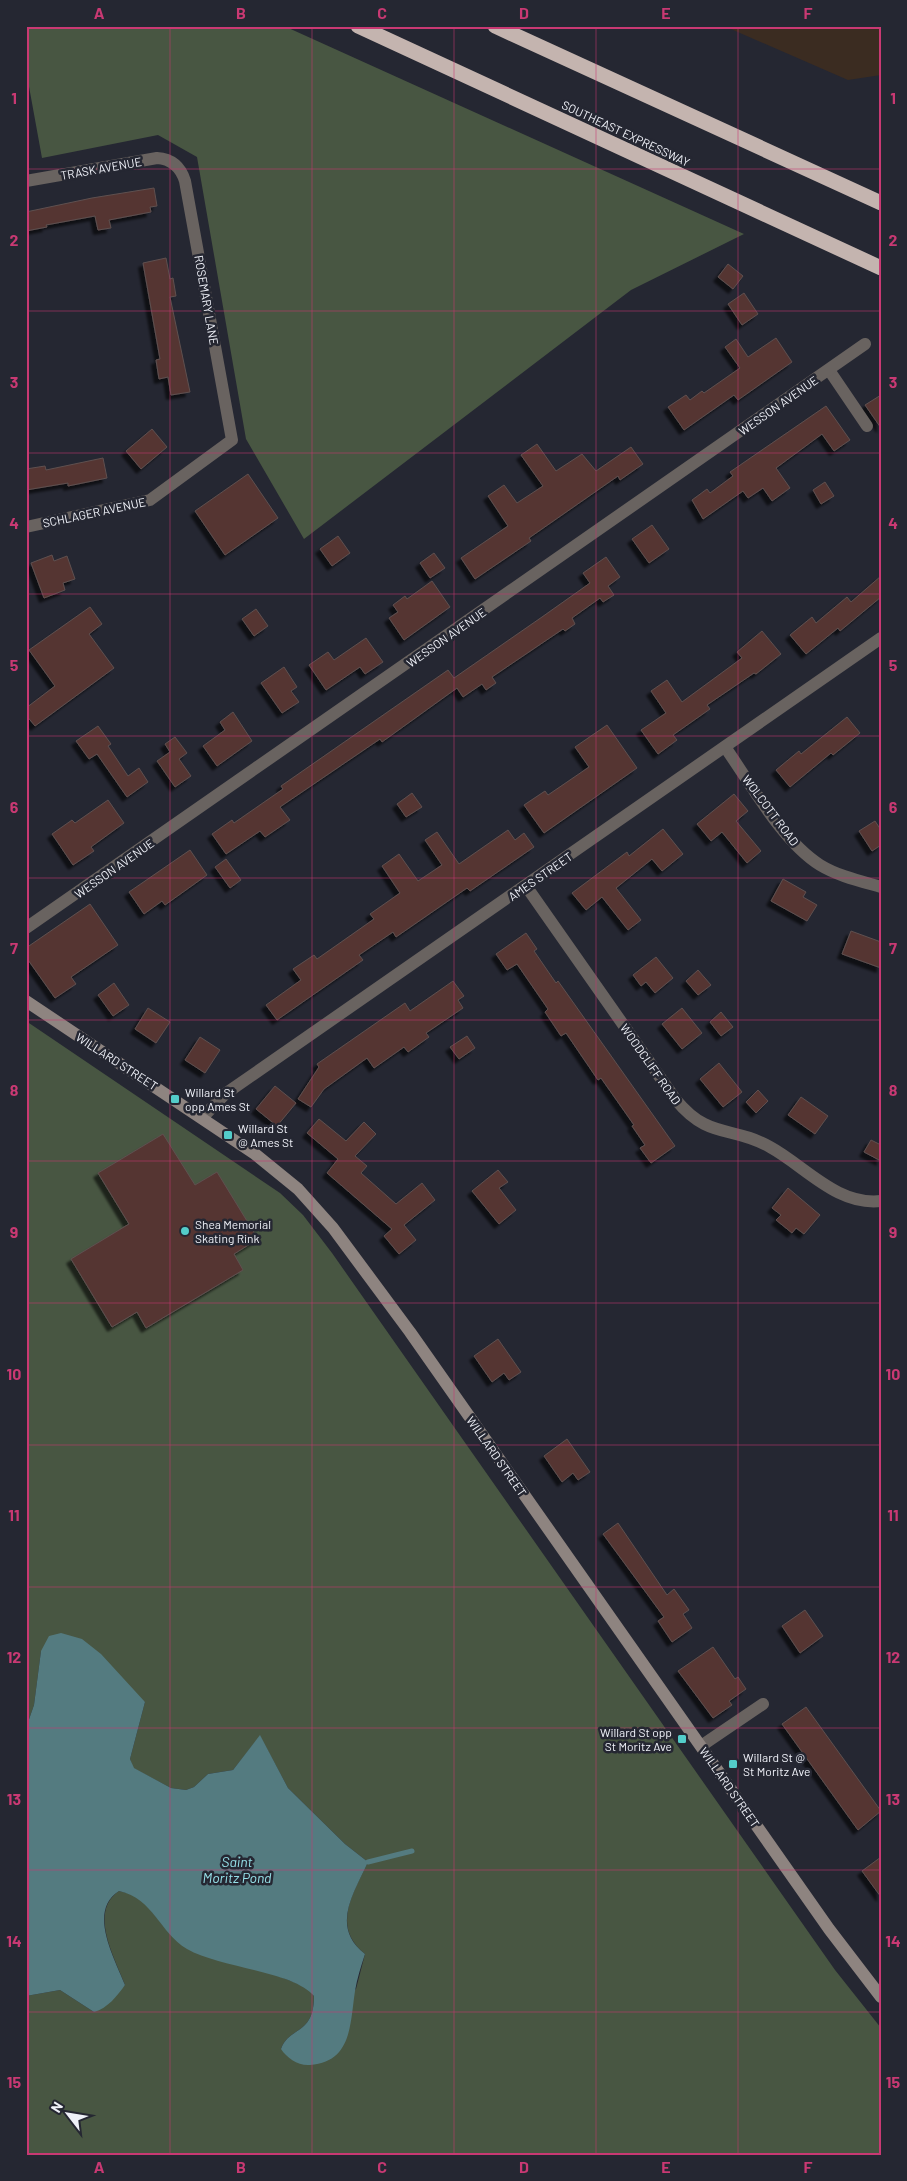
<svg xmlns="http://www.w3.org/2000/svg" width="907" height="2181" font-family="Barlow,sans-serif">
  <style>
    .commercial { fill: #3b2c21 }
    .green { fill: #485642 }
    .water { fill: #547b80 }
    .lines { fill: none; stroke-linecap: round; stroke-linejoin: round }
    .stream { stroke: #547b80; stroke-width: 5 }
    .building { fill: #543533; stroke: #5f504f; filter: url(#shadow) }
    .minor { stroke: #696360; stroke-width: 12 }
    .secondary { stroke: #8e8480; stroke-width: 12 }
    .motorway { stroke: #c4b4af; stroke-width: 15 }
    .grid { fill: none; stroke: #c93973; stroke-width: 1; stroke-opacity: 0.55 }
    .poi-dot { fill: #53cdca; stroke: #252732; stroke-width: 2 }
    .labels { text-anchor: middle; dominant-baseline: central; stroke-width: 5; stroke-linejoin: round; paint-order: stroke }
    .street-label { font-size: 12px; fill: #eff1f8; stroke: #252732 }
    .poi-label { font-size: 12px; fill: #eff1f8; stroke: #252732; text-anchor: start }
    .water-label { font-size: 14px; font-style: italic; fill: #96e1e9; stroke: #252732 }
    .neatline { fill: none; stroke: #c93973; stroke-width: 2 }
    .grid-label { font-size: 16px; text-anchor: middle; font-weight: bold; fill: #c93973 }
  </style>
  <defs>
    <filter id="shadow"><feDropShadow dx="-4.5" dy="4.5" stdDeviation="1" flood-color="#0009"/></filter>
  </defs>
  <rect width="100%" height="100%" fill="#252732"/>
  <path class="commercial" d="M724,26H881V75L848,80Z"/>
  <g class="green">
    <path d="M26,26H284L744,234L631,290L304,539L246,439L197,157L158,135L42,158L26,70Z"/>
    <path d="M26,1021L280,1193L303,1215L332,1253L835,1970L881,2028V2155H26V1996L60,1990L94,2012L125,1985C115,1958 88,1912 119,1891L131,1894L144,1902L171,1935L307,1987L314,1996C314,2036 289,2026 281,2049L356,1989L365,1954C331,1927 353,1893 368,1862L345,1844L288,1788L260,1736L233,1770L208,1774L194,1787L186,1790L171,1788L133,1768L130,1759L145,1702L41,1651L34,1705L26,1728Z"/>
  </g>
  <path class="water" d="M61,1633L82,1639L101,1654L145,1702L130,1759L134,1768L171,1788L186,1790L194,1787L208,1774L233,1770L260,1735L288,1788L345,1844L368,1862C354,1893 330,1927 365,1954C361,1966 357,1979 355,1991C350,2024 352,2062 310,2065C298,2066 287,2058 281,2049C289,2026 314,2036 314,1996C293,1971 220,1968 187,1949C159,1932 154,1899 119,1891C87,1911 115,1959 125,1985C117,1996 108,2008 94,2012L60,1990L26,1996V1728L34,1705L41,1651L49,1636Z"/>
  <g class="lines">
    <path class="stream" d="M368,1862L412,1851"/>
  </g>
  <g class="building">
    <path d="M154,188L157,206L150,207L151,212L109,220L111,228L98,230L95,216L46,225L47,227L26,231V212L92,198Z"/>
    <path d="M166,258L170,279L173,278L176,296L170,297L190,392L171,395L168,377L159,379L156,360L160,359L143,263Z"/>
    <path d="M728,264L743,276L733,289L718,277Z"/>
    <path d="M744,293L758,314L742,325L728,304Z"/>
    <path d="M776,338L792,362L738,400L734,395L684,430L668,407L686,395L690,400L702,391L704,393L740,368L725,347L736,339L748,357Z"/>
    <path d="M881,395V428L865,405Z"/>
    <path d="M826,406L850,440L834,451L822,434L776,468L790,488L772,501L763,488L748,498L743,491L703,519L692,500L707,489L710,493L733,476L730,472Z"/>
    <path d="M152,429L167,447L141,469L126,451Z"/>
    <path d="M537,444L556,471L582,454L596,471L631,447L643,464L620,480L618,476L529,538L531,541L475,579L461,558L508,526L488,496L504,485L517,503L543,486L521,455Z"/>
    <path d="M103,458L107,478L68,486V483L26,490V469L45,466L46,470Z"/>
    <path d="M248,474L278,518L225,555L195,511Z"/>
    <path d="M825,482L834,496L821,504L813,490Z"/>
    <path d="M652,525L669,549L649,563L632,539Z"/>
    <path d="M338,536L350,553L332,566L320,549Z"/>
    <path d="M434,553L445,568L430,578L420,563Z"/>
    <path d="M52,555L54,561L67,556L75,579L63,583L65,590L44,598L31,563Z"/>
    <path d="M606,557L620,577L608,586L614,595L603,602L600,598L572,618L575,624L565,631L563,629L492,677L496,683L486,690L482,684L463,697L457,688L382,742L380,739L280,807L290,820L265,837L260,831L226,854L212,834L232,820L234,823L283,789L281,786L448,670L454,678L542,617L590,583L583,573Z"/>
    <path d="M881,576V597L840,631L838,628L806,654L790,635L812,617L816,623L847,597L851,602Z"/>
    <path d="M432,581L450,607L404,640L389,618L398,612L393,605L405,596L407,599Z"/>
    <path d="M90,607L102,624L89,634L114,668L35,726L26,715V708L55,686L29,650Z"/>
    <path d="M256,609L268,626L254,636L242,619Z"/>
    <path d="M762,631L781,654L756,674L754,673L707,705L710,709L673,735L677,740L658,754L641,730L666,713L651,691L667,680L682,702L742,658L737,652Z"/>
    <path d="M366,638L383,662L365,674L360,667L326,690L309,665L328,652L334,660Z"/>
    <path d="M284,667L297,687L291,691L299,702L282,713L261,683Z"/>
    <path d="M233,712L252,741L217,766L203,746L225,730L220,722Z"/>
    <path d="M847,717L860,733L833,755L831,753L790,787L776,770L799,751L801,754Z"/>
    <path d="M607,725L637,768L544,833L524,805L545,791L548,795L589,767L575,747Z"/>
    <path d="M98,726L111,744L108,746L128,776L139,768L148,782L127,797L97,754L89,759L76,741Z"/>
    <path d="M175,737L187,753L179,759L191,776L175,787L157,761L170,752L165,744Z"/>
    <path d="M412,793L422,807L406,817L397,804Z"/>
    <path d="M734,794L748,811L736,821L761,851L747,863L722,832L711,841L697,824Z"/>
    <path d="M108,800L124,823L91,847L94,851L73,865L52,834L72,820L75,823Z"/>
    <path d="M875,821L881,830V845L872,851L859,831Z"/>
    <path d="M663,829L683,854L662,871L652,859L616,888L641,920L628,930L602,897L586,910L572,893L627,852L629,856Z"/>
    <path d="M508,830L515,840L524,833L534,847L470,891L467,888L396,937L393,932L359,955L363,960L277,1020L266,1005L301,980L293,969L314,955L317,959L374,919L370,914L400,893L382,866L399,854L418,881L442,865L425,840L437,832L459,864Z"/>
    <path d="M190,850L207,875L165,905L162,901L144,914L129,892Z"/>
    <path d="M226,859L241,880L230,888L215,867Z"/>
    <path d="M783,879L806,892L803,897L817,905L807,921L771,901Z"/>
    <path d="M90,904L118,945L71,977L76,984L55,998L26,957V948Z"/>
    <path d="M851,931L881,942V968L842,954Z"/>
    <path d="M526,933L537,949L534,951L556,983L558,981L675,1146L651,1163L640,1148L645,1145L632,1126L634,1125L601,1078L598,1080L566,1033L561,1036L545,1012L548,1009L517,964L507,970L496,954Z"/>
    <path d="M656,957L673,978L655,993L646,982L641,986L633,975Z"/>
    <path d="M698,970L711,985L698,995L686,981Z"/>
    <path d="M453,981L464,996L458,1000L463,1008L426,1033L429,1037L408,1052L404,1047L374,1068L367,1058L324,1089L311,1107L298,1099L319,1067L317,1064L405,1003L410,1011Z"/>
    <path d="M114,983L129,1005L113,1016L98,995Z"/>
    <path d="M148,1008L170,1022L156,1043L135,1029Z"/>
    <path d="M682,1008L702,1033L682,1049L662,1024Z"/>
    <path d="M721,1012L733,1027L721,1036L710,1022Z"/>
    <path d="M467,1036L475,1048L459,1059L450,1047Z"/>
    <path d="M200,1037L220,1050L205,1073L185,1060Z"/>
    <path d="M719,1063L742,1092L723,1107L700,1079Z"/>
    <path d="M275,1086L296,1103L277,1126L256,1109Z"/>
    <path d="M758,1090L768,1101L756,1113L746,1102Z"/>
    <path d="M801,1097L828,1116L815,1134L788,1115Z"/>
    <path d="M319,1119L346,1141L364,1122L376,1134L355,1156L367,1166L361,1173L396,1204L422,1183L435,1200L404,1225L416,1240L399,1254L384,1236L392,1229L327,1173L338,1159L307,1133Z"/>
    <path d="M163,1134L195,1185L217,1172L258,1239L234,1254L243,1270L146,1328L137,1312L112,1327L71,1259L129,1224L98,1173Z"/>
    <path d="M871,1140L881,1145V1161L864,1152Z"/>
    <path d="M498,1170L508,1182L499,1188L516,1210L499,1224L472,1191Z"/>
    <path d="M788,1188L820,1215L804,1234L796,1228L792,1233L776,1220L781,1215L772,1208Z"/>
    <path d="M498,1339L521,1372L509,1380L504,1373L492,1382L474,1356Z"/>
    <path d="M567,1439L590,1472L578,1480L573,1473L562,1482L544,1456Z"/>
    <path d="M618,1523L667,1595L674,1589L689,1610L683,1614L692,1628L672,1642L658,1621L664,1617L603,1534Z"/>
    <path d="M805,1610L823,1636L800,1653L782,1626Z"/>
    <path d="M713,1647L735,1679L738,1677L746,1689L729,1701L732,1705L713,1718L678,1671Z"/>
    <path d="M806,1707L881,1811L858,1830L782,1724Z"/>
    <path d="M881,1857V1897L862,1871Z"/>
  </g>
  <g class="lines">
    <g class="minor">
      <path d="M26,181L157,158C172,159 181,168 185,181L232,440L150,500L26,527"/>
      <path d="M829,370L867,426"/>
      <path d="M725,747C751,784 782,841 820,865C838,876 860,881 881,887"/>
      <path d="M526,886L676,1100C709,1140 731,1125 770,1147C805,1166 837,1206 881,1201"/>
      <path d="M26,928L865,344"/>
      <path d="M202,1118L225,1094L881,638"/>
      <path d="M701,1746L763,1704"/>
    </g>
    <path class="secondary" d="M26,1001L255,1154L298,1189L333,1228L410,1332L829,1929L881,1997"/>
    <g class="motorway">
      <path d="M358,26L881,268"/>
      <path d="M495,26L881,203"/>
    </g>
  </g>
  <path class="grid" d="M170,26V2155M312,26V2155M454,26V2155M596,26V2155M738,26V2155M26,169H881M26,311H881M26,453H881M26,594H881M26,736H881M26,878H881M26,1020H881M26,1161H881M26,1303H881M26,1445H881M26,1587H881M26,1728H881M26,1870H881M26,2012H881"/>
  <g class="poi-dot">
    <rect x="170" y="1094" width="10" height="10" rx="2.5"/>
    <rect x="223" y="1130" width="10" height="10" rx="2.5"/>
    <circle cx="185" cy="1231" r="5"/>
    <rect x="677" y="1734" width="10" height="10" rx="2.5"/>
    <rect x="728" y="1759" width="10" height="10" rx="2.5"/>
  </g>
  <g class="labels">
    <g class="street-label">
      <text transform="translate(626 133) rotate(25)">SOUTHEAST EXPRESSWAY</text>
      <text transform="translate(101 168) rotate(-10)">TRASK AVENUE</text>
      <text transform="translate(207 300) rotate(80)">ROSEMARY LANE</text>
      <text transform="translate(778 405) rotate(-35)">WESSON AVENUE</text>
      <text transform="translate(94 512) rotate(-12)">SCHLAGER AVENUE</text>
      <text transform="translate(446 637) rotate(-35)">WESSON AVENUE</text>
      <text transform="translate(771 810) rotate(53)">WOLCOTT ROAD</text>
      <text transform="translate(114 868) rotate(-35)">WESSON AVENUE</text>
      <text transform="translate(540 876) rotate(-35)">AMES STREET</text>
      <text transform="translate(117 1061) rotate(33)">WILLARD STREET</text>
      <text transform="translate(651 1064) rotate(55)">WOODCLIFF ROAD</text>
      <text transform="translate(497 1456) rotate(55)">WILLARD STREET</text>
      <text transform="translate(730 1787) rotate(55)">WILLARD STREET</text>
    </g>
    <g class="poi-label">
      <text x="185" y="1092">Willard St<tspan x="185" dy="14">opp Ames St</tspan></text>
      <text x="238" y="1128">Willard St<tspan x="238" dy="14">@ Ames St</tspan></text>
      <text x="195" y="1224">Shea Memorial<tspan x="195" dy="14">Skating Rink</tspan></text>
      <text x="672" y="1732" text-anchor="end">Willard St opp<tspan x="672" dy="14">St Moritz Ave</tspan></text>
      <text x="743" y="1757">Willard St @<tspan x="743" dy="14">St Moritz Ave</tspan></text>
    </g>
    <g class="water-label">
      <text x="237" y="1861">Saint<tspan x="237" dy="16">Moritz Pond</tspan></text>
    </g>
  </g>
  <rect width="907" height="2181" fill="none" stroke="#252732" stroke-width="55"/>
  <g transform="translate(68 2114) rotate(301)" stroke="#252732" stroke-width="4" paint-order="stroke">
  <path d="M0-4L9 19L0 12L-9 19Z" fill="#eff1f8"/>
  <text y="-8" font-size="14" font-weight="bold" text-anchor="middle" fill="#eff1f8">N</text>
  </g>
  <rect x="28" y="28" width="852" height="2126" class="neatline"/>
  <g class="grid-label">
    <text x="99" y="19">A</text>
    <text x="241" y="19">B</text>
    <text x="382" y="19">C</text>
    <text x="524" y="19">D</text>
    <text x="666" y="19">E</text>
    <text x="808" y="19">F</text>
    <text x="14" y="104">1</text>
    <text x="893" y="104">1</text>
    <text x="14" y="246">2</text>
    <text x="893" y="246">2</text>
    <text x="14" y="388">3</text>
    <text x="893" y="388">3</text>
    <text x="14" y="529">4</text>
    <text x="893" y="529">4</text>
    <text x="14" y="671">5</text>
    <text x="893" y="671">5</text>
    <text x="14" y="813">6</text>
    <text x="893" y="813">6</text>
    <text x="14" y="954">7</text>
    <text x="893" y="954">7</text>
    <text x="14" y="1096">8</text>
    <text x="893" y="1096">8</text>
    <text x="14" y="1238">9</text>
    <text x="893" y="1238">9</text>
    <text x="14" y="1380">10</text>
    <text x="893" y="1380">10</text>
    <text x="14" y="1521">11</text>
    <text x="893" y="1521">11</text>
    <text x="14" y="1663">12</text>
    <text x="893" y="1663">12</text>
    <text x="14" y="1805">13</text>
    <text x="893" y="1805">13</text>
    <text x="14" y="1947">14</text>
    <text x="893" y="1947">14</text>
    <text x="14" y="2088">15</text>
    <text x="893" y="2088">15</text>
    <text x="99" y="2173">A</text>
    <text x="241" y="2173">B</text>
    <text x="382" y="2173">C</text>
    <text x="524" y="2173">D</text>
    <text x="666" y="2173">E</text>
    <text x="808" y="2173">F</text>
  </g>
</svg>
